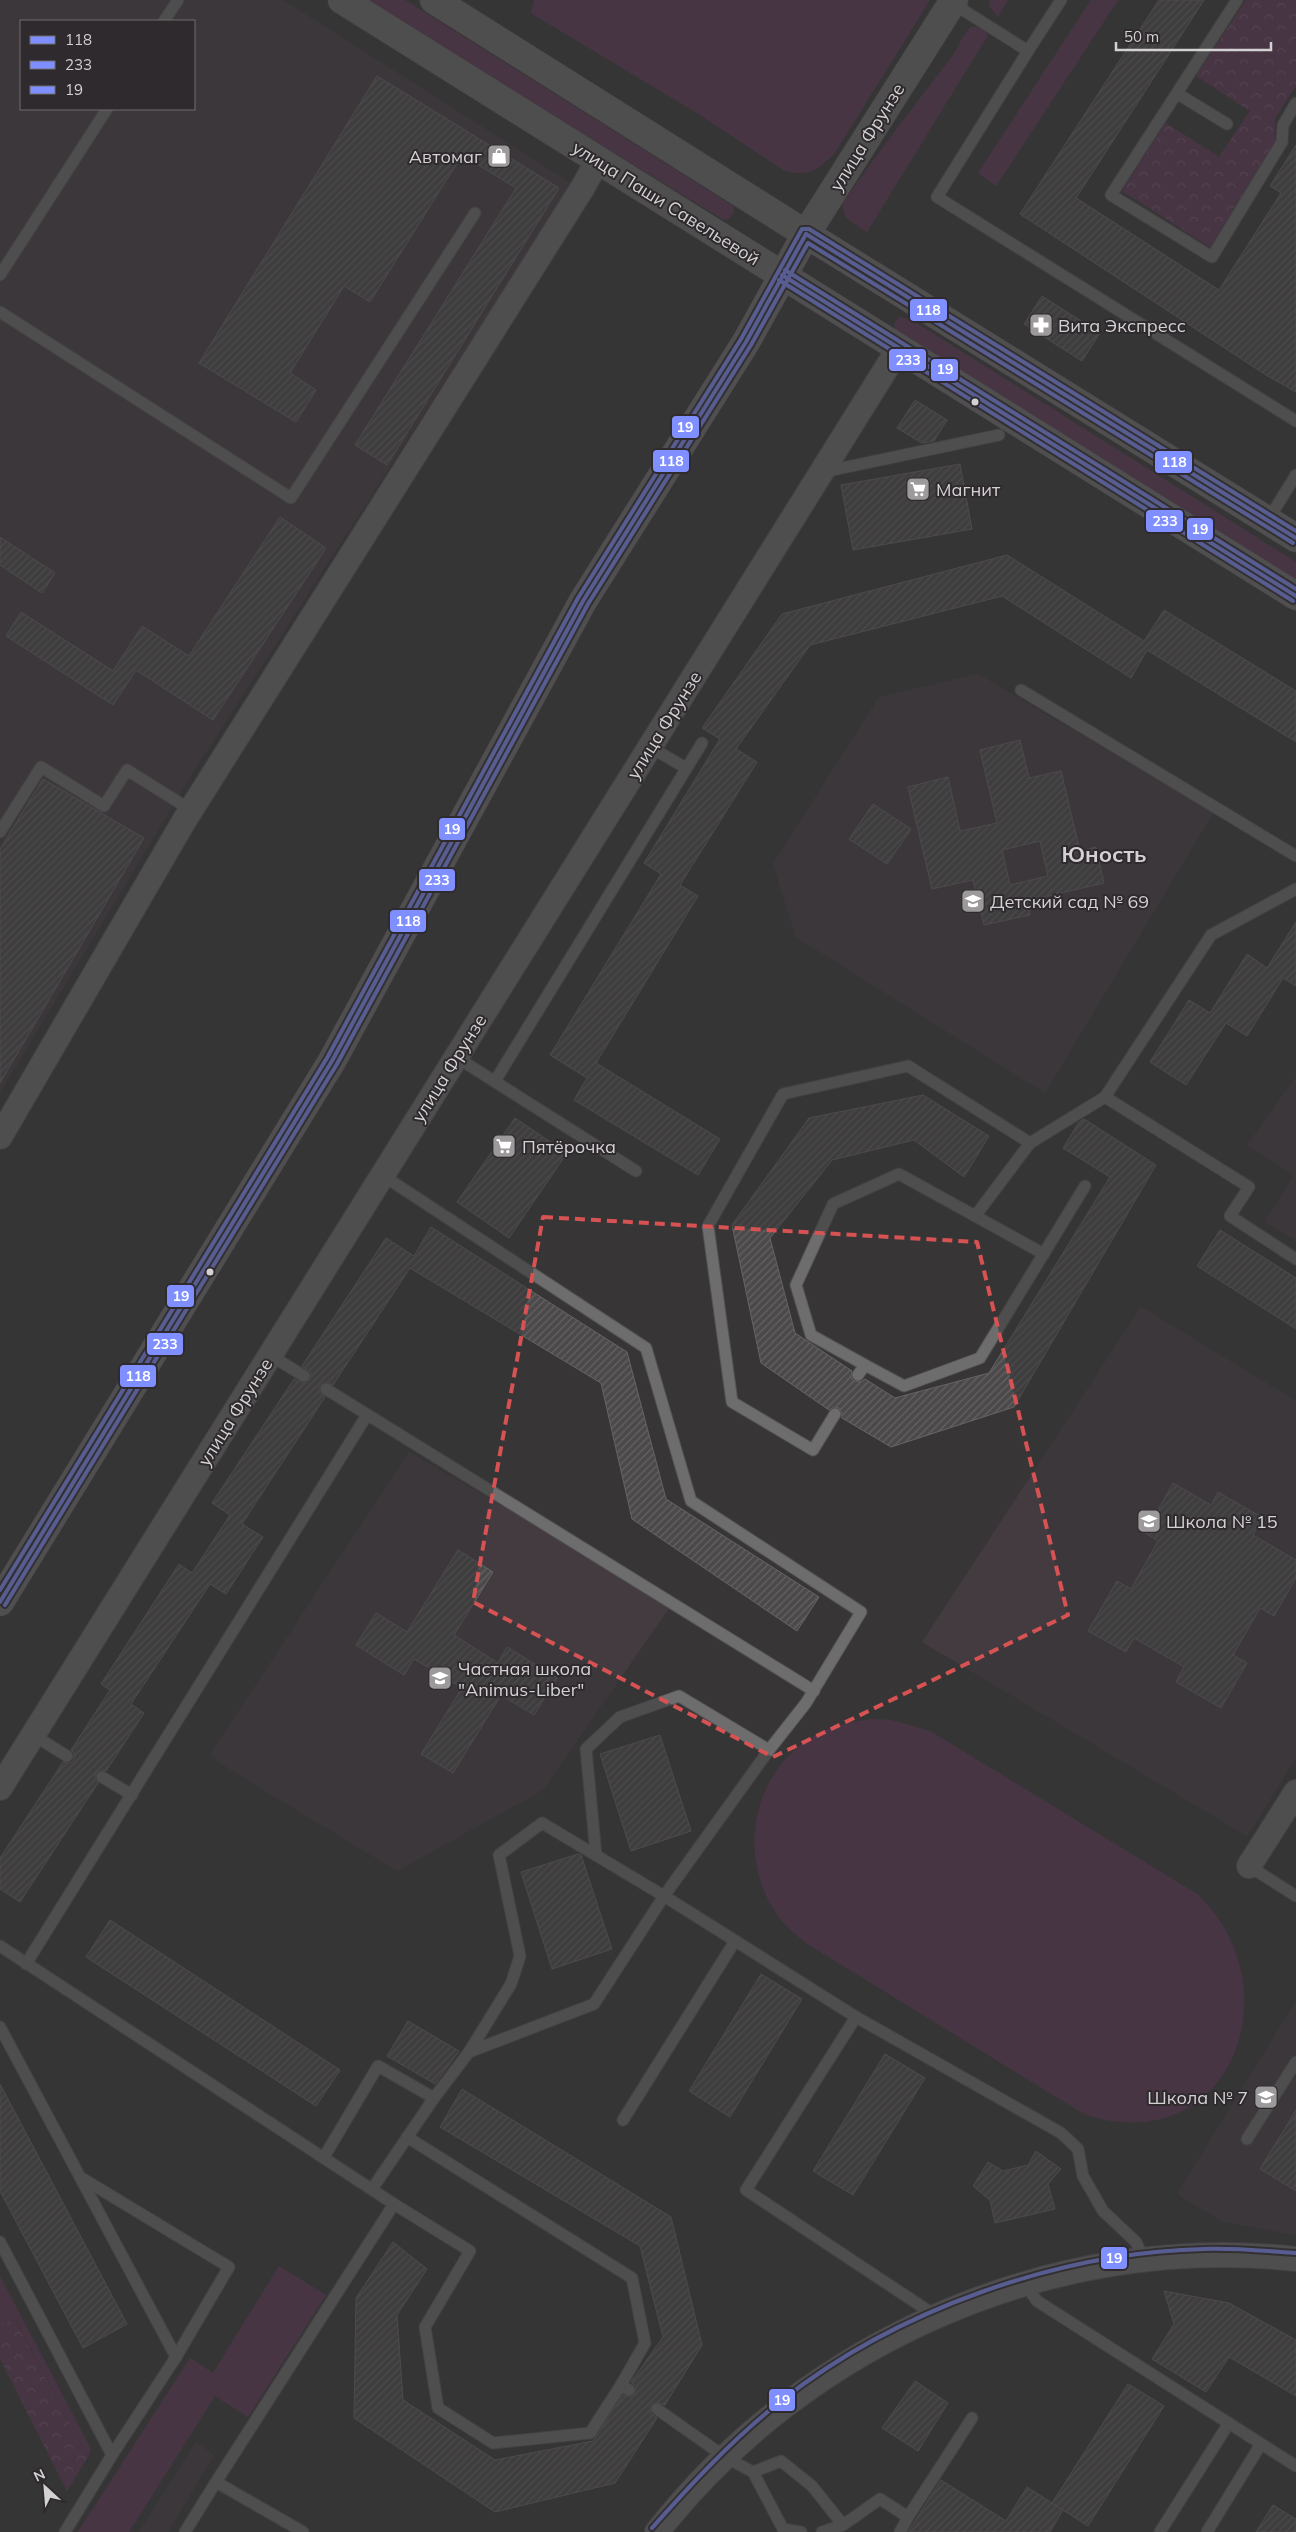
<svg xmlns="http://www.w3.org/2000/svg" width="1296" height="2532" font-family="Mulish,sans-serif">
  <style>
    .built { fill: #443b41; fill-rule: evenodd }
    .grass { fill: #5e3656 }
    .park { fill: url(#park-crowns) }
    .building { fill: url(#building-hatch); stroke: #666465; fill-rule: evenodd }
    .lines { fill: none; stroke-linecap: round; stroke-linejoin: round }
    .service-casing { stroke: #535152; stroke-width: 13 }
    .minor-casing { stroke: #535152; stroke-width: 26 }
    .tertiary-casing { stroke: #535152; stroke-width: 29 }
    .secondary-casing { stroke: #535152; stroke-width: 29 }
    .service { stroke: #6d6d6d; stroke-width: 11 }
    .minor { stroke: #6d6d6d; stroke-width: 24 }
    .tertiary { stroke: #6d6d6d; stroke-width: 28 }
    .secondary { stroke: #706f70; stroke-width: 28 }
    .bus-1-casing { stroke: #2e2a2d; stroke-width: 8 }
    .bus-2-casing { stroke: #2e2a2d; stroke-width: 8 }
    .bus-3-casing { stroke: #2e2a2d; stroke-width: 8 }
    .bus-1 { stroke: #808fff; stroke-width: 4 }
    .bus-2 { stroke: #808fff; stroke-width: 4 }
    .bus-3 { stroke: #808fff; stroke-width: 4 }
    .marked { fill: none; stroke: #d65253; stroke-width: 4; stroke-dasharray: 10 6; stroke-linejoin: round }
    .bus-dot { fill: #d4d1d3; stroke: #2e2a2d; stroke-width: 2 }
    .labels { text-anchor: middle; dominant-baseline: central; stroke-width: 4; stroke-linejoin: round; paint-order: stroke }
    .street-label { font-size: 18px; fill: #d4d1d3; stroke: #2e2a2d }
    .poi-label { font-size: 18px; fill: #d4d1d3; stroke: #2e2a2d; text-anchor: start }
    .district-label { font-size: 22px; font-weight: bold; fill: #d4cfd3; stroke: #2e2a2d }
    .line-badge { stroke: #2e2a2d; stroke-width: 2 }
    .badge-label { font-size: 14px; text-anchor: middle; font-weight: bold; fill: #fff }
  </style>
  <defs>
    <pattern id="park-crowns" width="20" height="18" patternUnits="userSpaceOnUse" patternTransform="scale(1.25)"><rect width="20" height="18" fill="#5e3656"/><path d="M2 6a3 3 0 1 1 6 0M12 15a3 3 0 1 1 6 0" fill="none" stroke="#74526d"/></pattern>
    <pattern id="building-hatch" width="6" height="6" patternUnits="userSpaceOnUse" patternTransform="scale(1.25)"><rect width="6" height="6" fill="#4b494a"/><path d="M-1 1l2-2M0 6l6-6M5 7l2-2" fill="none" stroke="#646263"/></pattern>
  </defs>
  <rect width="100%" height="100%" fill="#373536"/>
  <g class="built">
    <path d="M0,0H283L572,184L197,766L0,1092ZM21,21H194V109H21Z"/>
    <path d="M978,674L1213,813L1045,1093L796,937L773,864L879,697Z"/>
    <path d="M1296,1077V1240L1265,1222L1294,1175L1247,1145Z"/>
    <path d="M1141,1307L1296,1401V1758L1247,1836L922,1642Z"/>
    <path d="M409,1452L672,1604L543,1790L397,1871L218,1762L211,1753Z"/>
    <path d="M1296,2001V2235L1223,2222L1177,2194Z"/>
    <path d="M196,2442L214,2455L168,2532H139Z"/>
  </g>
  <g class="grass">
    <path d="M365,0H405L733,206L734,212L729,219L724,220Z"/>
    <path d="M534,0H930L834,154C816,171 811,176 785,171L700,115L531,13Z"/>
    <path d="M989,0H1008L998,17L990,7Z"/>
    <path d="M1091,0H1118L996,186L978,173Z"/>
    <path d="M972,26L984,29L988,35L867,232L846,218L842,204C877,154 914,106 951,58C959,48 962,34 972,26Z"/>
    <path d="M899,317L910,319L1296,562V585L898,335L894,325Z"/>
    <path d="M871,1719L891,1720L930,1731L1197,1894C1296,1987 1230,2163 1084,2114L806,1943C795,1934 784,1925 776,1913C737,1855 752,1773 813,1737C831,1726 851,1722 871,1719Z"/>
    <path d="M279,2266L326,2295L248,2417L215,2396L129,2532H78L190,2358L213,2373Z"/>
    <path d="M0,2276L91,2449L88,2457L15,2318L0,2325Z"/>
  </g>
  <g class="park">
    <path d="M1246,0H1296V86L1275,118V141L1210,247L1122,191L1166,123L1219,157L1250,111L1196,76Z"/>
    <path d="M14,2318L88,2457L67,2491L0,2359V2325Z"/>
  </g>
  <g class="building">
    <path d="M1159,0H1204L1076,198L1219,290L1281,193L1270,186L1296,145V392L1266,375L1020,214Z"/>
    <path d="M377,76L559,188L387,465L355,445L516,188L462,155L370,302L344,286L290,373L316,390L296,422L199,363Z"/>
    <path d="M1042,296L1100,333L1082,361L1024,324Z"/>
    <path d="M915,400L947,420L934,441L922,443L897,428Z"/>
    <path d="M960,464L972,529L853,550L841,485Z"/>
    <path d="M280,517L326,548L213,720L136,670L113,705L6,636L21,612L113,671L142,626L189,656Z"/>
    <path d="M0,537L55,573L42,593L0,565Z"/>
    <path d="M1007,555L1144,641L1164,610L1296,691V742L1147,650L1131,678L1002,596L810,645L736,749L757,762L680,885L698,896L596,1063L720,1139L698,1175L574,1100L587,1078L550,1055L661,874L644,863L720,739L702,728L782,614Z"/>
    <path d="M1020,740L1029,778L1061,771L1080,851L1096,847L1104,883L1027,901L1030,915L984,925L973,880L932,889L908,787L948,777L960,831L997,823L980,750ZM1040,841L1048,876L1010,885L1002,850Z"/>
    <path d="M43,779L144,838L0,1083V849Z"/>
    <path d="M873,804L911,829L887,864L849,839Z"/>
    <path d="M1296,922V986L1283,978L1247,1036L1226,1023L1186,1085L1150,1062L1189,1000L1210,1013L1247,954L1267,968Z"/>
    <path d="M923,1095L989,1136L964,1177L914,1140L832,1160L770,1238L795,1333L852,1371L851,1378L854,1381L861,1382L865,1379L895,1398L989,1373L1110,1177L1063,1148L1079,1122L1084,1119L1156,1165L1014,1407L891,1447L842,1418V1414L839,1408L835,1407L829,1410L761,1363L732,1225L809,1118Z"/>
    <path d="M515,1118L567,1153L509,1238L457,1202Z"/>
    <path d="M431,1227L627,1352L666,1499L819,1597L797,1631L632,1519L601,1383L410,1268L333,1385L326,1382L319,1386V1392L325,1397L242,1524L263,1537L226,1594L210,1584L131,1704L144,1713L106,1771L102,1770L96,1773L95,1777L98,1783L20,1902L0,1889V1858L63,1762L70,1763L74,1760V1753L71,1750L110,1690L101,1684L179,1564L192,1573L230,1515L212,1503L294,1379L303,1383L310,1380V1372L302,1366L386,1238L414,1256Z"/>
    <path d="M1220,1230L1296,1278V1329L1197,1266Z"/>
    <path d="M1173,1483L1211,1505L1218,1492L1263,1518L1253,1535L1296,1560V1578L1274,1616L1260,1608L1233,1655L1247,1663L1221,1708L1176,1682L1184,1667L1134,1638L1126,1652L1088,1631L1117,1581L1131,1589L1158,1541L1145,1533Z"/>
    <path d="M458,1550L493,1572L454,1635L498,1663L507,1647L557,1678L534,1715L501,1695L453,1773L421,1754L462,1688L414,1659L404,1675L356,1645L376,1613L407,1632Z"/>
    <path d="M660,1735L691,1831L631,1851L600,1754Z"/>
    <path d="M578,1854L581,1855L612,1949L552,1969L521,1872Z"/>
    <path d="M110,1920L340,2070L316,2106L86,1957Z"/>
    <path d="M761,1974L802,1999L730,2117L689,2091Z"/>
    <path d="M408,2021L459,2051L435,2084L387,2056Z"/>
    <path d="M885,2054L925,2078L853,2195L813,2171Z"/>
    <path d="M0,2084L127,2324L83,2348L0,2191Z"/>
    <path d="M462,2089L671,2217L702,2345L665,2405L657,2402L651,2405L650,2413L657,2418L615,2483L495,2512L354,2418L356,2298L393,2242L427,2269L397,2315L403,2400L495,2460L593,2441L623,2395L629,2397L635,2394L636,2387L631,2382L663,2337L640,2246L440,2127Z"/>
    <path d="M1296,2110V2191L1260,2169Z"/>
    <path d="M1036,2151L1061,2169L1048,2184L1055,2209L995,2223L990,2200L973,2186L988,2162L1003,2171L1028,2165Z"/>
    <path d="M1164,2291L1229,2303L1296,2340V2396L1229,2357L1206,2392L1152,2359L1174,2324Z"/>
    <path d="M915,2381L948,2403L918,2451L882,2428Z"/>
    <path d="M1128,2384L1164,2406L1088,2526L1052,2503Z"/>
    <path d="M941,2480L1006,2521L1027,2487L1063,2510L1050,2532H908Z"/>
    <path d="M1273,2505L1296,2519V2532H1256Z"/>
  </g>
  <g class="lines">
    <g class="service-casing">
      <g id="service">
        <path d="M1237,0L1111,195L1212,257L1282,142L1283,125L1296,103"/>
        <path d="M952,3L1028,51L937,197L1296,421"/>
        <path d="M164,21L178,0"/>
        <path d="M1028,51L1061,0"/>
        <path d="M1178,94L1227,124"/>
        <path d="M0,275L107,109"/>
        <path d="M0,312L291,498L475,213"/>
        <path d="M823,472L999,435"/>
        <path d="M1268,520L1296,475"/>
        <path d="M1021,690L1296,856"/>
        <path d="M650,747L686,768"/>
        <path d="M0,832L41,767L104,806L127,770L191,810"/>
        <path d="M456,1057L636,1171"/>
        <path d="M495,1081L702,743"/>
        <path d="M1105,1097L1249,1187L1230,1216L1296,1259"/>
        <path d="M1030,1143L1105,1097L1211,935L1296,889"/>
        <path d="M382,1175L646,1348L691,1501L861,1612L806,1703L769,1750L664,1896L856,2017L1061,2133L1078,2149L1083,2176L1103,2211L1136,2242L1144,2260"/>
        <path d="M270,1355L304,1376"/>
        <path d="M865,1365L904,1386L980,1358L1085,1186"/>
        <path d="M858,1375L865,1365L811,1335L796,1285L833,1204L899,1174L1044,1254"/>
        <path d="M326,1389L814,1691"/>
        <path d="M835,1414L813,1450L732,1402L708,1226L783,1094L908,1066L1030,1143L976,1215"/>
        <path d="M33,1735L67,1756"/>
        <path d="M102,1777L132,1795"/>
        <path d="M596,1855L586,1749L620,1717L679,1696L769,1750"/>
        <path d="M1249,1866L1296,1896"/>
        <path d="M0,1946L394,2204L216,2482L303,2532"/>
        <path d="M26,1964L367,1415"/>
        <path d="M856,2017L746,2190L936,2316"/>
        <path d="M0,2027L176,2357L112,2455"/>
        <path d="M623,2120L735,1941"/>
        <path d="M407,2137L632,2278L645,2343L621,2385L629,2390"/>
        <path d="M1247,2139L1296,2062"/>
        <path d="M324,2157L378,2066L434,2098"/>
        <path d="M80,2177L229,2267L176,2357"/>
        <path d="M372,2189L434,2098L469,2052L594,2004L664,1896L542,1823L499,1855L520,1956L511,1984L469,2052"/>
        <path d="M394,2204L470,2251L425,2327L438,2408L493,2443L590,2433L621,2385"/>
        <path d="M0,2242L112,2455L65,2532"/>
        <path d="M1025,2284L1037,2301L1296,2466"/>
        <path d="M657,2409L725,2457L753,2472L783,2529L801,2532"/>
        <path d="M753,2472L781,2461L812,2486L843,2525"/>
        <path d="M908,2517L972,2418"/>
        <path d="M185,2532L216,2482"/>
        <path d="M822,2532L843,2525L880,2499L908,2517L900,2532"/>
        <path d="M1160,2532L1229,2423"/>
        <path d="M1207,2532L1261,2444"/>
      </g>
    </g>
    <g class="minor-casing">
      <g id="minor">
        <path d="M0,1137L184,821L583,187L598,160"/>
        <path d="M0,1788L899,348"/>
        <path d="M1249,1866L1296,1792"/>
        <path d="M657,2532C806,2341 1055,2232 1296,2259"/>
      </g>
    </g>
    <g class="tertiary-casing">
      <g id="tertiary">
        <path d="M342,0L782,275"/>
        <path d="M434,0L806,234L954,0"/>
      </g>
    </g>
    <g class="secondary-casing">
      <g id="secondary">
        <path d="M782,275L1296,596"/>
        <path d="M0,1602L332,1061L583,601L746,342L806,234L1296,538"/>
      </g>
    </g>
    <use href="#service" class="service"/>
    <use href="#minor" class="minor"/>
    <use href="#tertiary" class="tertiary"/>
    <use href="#secondary" class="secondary"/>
    <g class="bus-1-casing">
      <g id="bus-1">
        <path d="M806,234L1296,538"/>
        <path d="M782,275L1296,596"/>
        <path d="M0,1602L332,1061L583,601L746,342L806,234"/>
      </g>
    </g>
    <g class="bus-2-casing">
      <g id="bus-2">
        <path d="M779,280L1293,601"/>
        <path d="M5,1605L337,1064L588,604L751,345L808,243L1293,543"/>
      </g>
    </g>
    <g class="bus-3-casing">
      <g id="bus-3">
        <path d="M785,270L1296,589"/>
        <path d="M0,1590L327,1058L578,598L741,339L802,229H809L1296,531"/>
        <path d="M652,2528C693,2482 733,2439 781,2401C896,2310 1059,2252 1205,2249C1235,2248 1266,2251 1296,2253"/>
      </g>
    </g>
    <use href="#bus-1" class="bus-1"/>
    <use href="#bus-2" class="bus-2"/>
    <use href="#bus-3" class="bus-3"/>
  </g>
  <path d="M0 0H1296V2532H0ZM543,1217L977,1242L1068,1615L773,1757L473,1602Z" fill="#373536" fill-opacity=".55" fill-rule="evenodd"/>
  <path class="marked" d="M543,1217L977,1242L1068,1615L773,1757L473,1602Z"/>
  <defs>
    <g id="shop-square" transform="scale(1.25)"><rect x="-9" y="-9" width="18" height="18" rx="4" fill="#9d9a9c" stroke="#2e2a2d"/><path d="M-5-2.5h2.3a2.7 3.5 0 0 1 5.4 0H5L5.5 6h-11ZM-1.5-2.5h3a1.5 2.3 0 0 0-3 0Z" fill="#fff"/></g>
    <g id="pharmacy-square" transform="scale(1.25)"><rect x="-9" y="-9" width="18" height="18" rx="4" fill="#9d9a9c" stroke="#2e2a2d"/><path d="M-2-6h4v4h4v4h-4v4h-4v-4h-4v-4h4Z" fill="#fff"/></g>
    <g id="supermarket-square" transform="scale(1.25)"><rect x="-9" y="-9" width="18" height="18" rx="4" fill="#9d9a9c" stroke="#2e2a2d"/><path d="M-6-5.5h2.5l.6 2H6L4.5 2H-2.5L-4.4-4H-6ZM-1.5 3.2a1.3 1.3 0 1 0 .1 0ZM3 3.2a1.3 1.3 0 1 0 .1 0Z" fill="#fff"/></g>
    <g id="school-square" transform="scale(1.25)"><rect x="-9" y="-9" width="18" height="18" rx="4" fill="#9d9a9c" stroke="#2e2a2d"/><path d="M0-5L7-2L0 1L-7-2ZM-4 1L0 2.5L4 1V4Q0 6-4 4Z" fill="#fff"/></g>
  </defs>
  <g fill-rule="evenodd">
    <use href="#shop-square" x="499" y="156"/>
    <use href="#pharmacy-square" x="1041" y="325"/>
    <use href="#supermarket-square" x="918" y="489"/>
    <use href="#school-square" x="973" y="901"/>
    <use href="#supermarket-square" x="504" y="1146"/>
    <use href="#school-square" x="1149" y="1521"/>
    <use href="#school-square" x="440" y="1678"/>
    <use href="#school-square" x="1266" y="2097"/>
  </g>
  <g class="bus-dot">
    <circle cx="975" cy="402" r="4.5"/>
    <circle cx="210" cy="1272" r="4.5"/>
  </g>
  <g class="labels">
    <g class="street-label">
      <text transform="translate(867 137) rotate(-58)">улица Фрунзе</text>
      <text transform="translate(666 203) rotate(32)">улица Паши Савельевой</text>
      <text transform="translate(664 725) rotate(-58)">улица Фрунзе</text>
      <text transform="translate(449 1068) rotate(-58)">улица Фрунзе</text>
      <text transform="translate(235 1412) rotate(-58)">улица Фрунзе</text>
    </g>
    <g class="poi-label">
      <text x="482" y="156" text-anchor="end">Автомаг</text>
      <text x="1058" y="325">Вита Экспресс</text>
      <text x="936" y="489">Магнит</text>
      <text x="990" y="901">Детский сад № 69</text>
      <text x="522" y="1146">Пятёрочка</text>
      <text x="1166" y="1521">Школа № 15</text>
      <text x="458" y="1668">Частная школа<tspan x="458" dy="21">"Animus-Liber"</tspan></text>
      <text x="1248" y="2097" text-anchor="end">Школа № 7</text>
    </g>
    <g class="district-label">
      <text x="1104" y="854">Юность</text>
    </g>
  </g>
  <g class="line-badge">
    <rect x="909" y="298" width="39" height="24" rx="5" fill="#808fff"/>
    <rect x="888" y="348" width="39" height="24" rx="5" fill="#808fff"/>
    <rect x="930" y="358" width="29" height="24" rx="5" fill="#808fff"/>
    <rect x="671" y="415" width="29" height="24" rx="5" fill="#808fff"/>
    <rect x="652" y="449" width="38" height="24" rx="5" fill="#808fff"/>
    <rect x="1154" y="450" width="39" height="24" rx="5" fill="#808fff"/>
    <rect x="1145" y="509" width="39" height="24" rx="5" fill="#808fff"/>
    <rect x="1186" y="517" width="28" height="24" rx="5" fill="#808fff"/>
    <rect x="438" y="817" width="28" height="24" rx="5" fill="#808fff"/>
    <rect x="418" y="868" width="38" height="24" rx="5" fill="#808fff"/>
    <rect x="389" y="909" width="38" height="24" rx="5" fill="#808fff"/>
    <rect x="166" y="1284" width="29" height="24" rx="5" fill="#808fff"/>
    <rect x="146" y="1332" width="38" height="24" rx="5" fill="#808fff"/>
    <rect x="119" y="1364" width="38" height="24" rx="5" fill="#808fff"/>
    <rect x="1100" y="2246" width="28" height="24" rx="5" fill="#808fff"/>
    <rect x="768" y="2388" width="28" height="24" rx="5" fill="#808fff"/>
  </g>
  <g class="badge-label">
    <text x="928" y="315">118</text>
    <text x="908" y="365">233</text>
    <text x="945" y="374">19</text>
    <text x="685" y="432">19</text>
    <text x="671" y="466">118</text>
    <text x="1174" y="467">118</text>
    <text x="1165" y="526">233</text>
    <text x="1200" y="534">19</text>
    <text x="452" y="834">19</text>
    <text x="437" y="885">233</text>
    <text x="408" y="926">118</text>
    <text x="181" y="1301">19</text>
    <text x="165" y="1349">233</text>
    <text x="138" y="1381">118</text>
    <text x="1114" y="2263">19</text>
    <text x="782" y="2405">19</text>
  </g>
  <rect x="20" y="20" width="175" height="90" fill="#2e2a2d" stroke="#706d6f"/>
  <rect x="30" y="36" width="25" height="8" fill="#808fff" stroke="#706d6f"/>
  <text x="65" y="45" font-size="15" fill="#d4d1d3">118</text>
  <rect x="30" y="61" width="25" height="8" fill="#808fff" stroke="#706d6f"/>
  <text x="65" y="70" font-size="15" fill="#d4d1d3">233</text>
  <rect x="30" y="86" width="25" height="8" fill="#808fff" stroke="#706d6f"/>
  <text x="65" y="95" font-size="15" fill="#d4d1d3">19</text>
  <g transform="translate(45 2487) rotate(334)" stroke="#2e2a2d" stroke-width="4" paint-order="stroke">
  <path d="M0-4L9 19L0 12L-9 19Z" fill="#d4d1d3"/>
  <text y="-8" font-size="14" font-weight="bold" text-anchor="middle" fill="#d4d1d3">N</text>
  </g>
  <path d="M1116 42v8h155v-8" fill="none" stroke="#d4d1d3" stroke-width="2.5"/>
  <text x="1124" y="42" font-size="15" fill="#d4d1d3" stroke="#2e2a2d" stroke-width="4" paint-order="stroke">50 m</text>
</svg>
